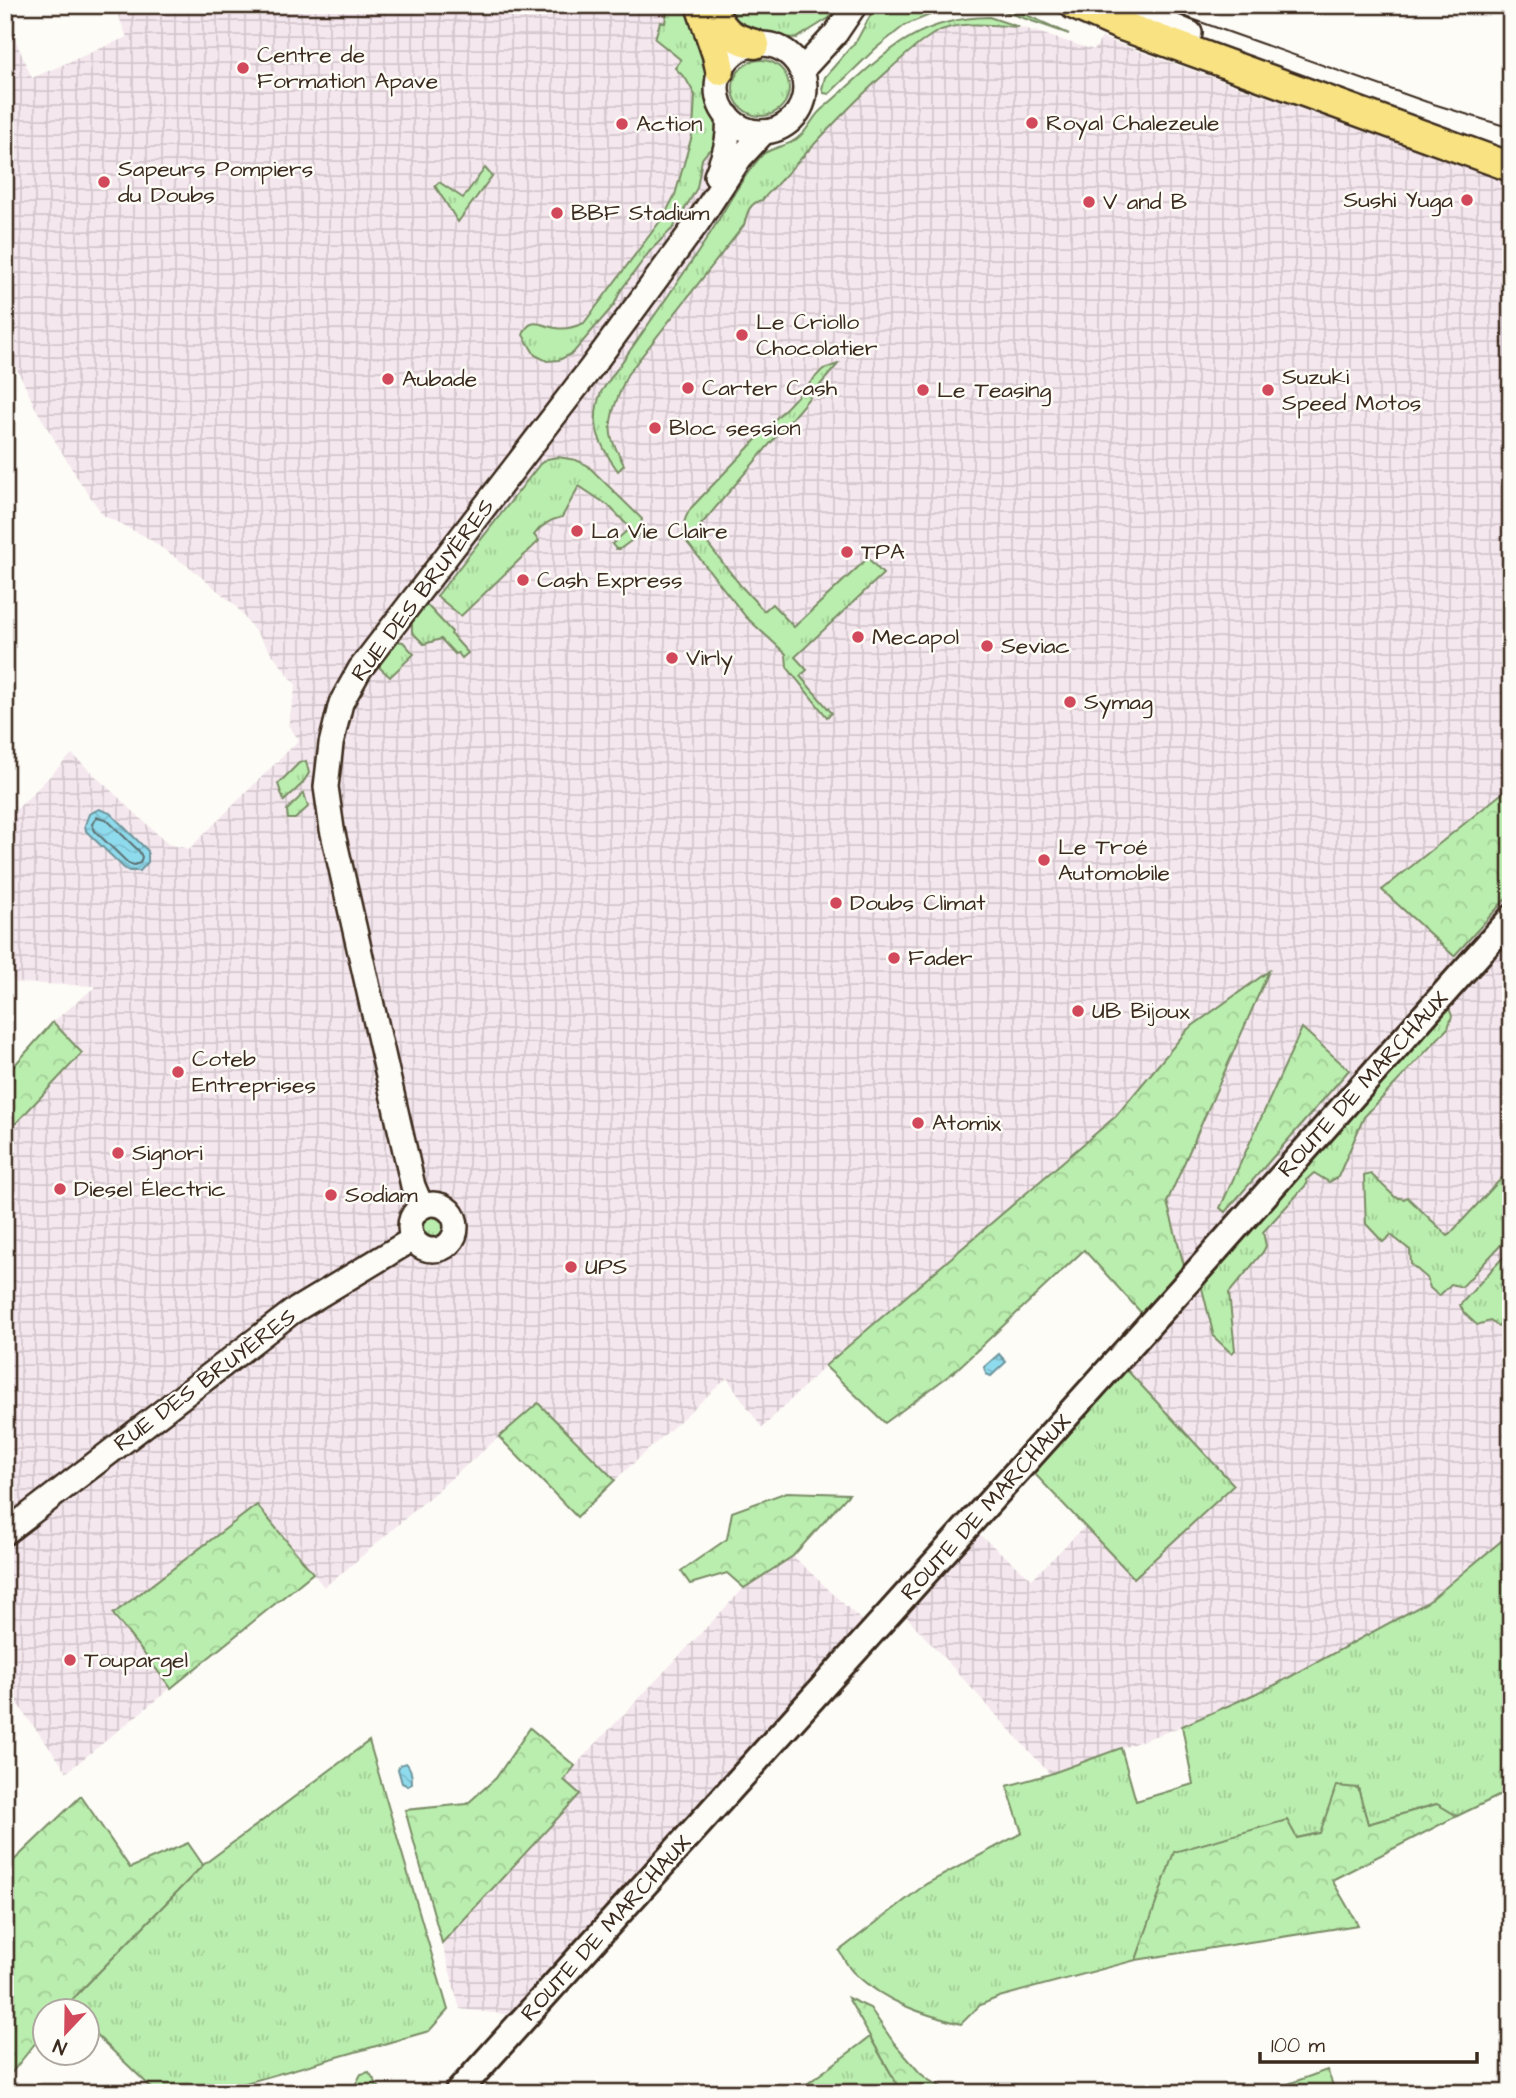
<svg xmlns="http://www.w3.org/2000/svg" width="1516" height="2098" font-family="'Architects Daughter',sans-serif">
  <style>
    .industrial { fill: url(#industrial-grid) }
    .grass { fill: url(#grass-tufts); stroke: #7a8c66; stroke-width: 2 }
    .forest { fill: url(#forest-crowns); stroke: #7a8c66; stroke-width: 2 }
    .water { fill: url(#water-waves); stroke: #6d949b; stroke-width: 2 }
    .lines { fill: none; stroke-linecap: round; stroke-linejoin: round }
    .shore { stroke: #5d7171; stroke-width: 2 }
    .tertiary-casing { stroke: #3b2a1e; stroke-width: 28 }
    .secondary-casing { stroke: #3b2a1e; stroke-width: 30 }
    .primary-casing { stroke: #3b2a1e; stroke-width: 33 }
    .tertiary { stroke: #fdfcf7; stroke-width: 23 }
    .secondary { stroke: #fdfcf7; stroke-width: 24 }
    .primary { stroke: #f8e281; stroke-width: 28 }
    .tram { stroke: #3b2a1e; stroke-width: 2 }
    .poi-dot { fill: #d1495b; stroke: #fdfcf7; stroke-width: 2.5 }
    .labels { text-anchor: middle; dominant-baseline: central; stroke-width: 5; stroke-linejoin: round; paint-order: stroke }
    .poi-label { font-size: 23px; fill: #3b2a1e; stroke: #fdfcf7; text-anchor: start }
    .street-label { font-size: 23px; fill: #3b2a1e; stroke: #fdfcf7 }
  </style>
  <defs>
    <pattern id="industrial-grid" width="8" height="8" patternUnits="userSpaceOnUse" patternTransform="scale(1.75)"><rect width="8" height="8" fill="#f5e7ee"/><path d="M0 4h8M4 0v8" fill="none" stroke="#d3c6cc"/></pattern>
    <pattern id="grass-tufts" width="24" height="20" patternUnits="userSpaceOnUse" patternTransform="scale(1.75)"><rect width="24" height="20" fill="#baeeae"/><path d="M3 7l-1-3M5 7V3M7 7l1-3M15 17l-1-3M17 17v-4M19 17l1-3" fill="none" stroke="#a1cc95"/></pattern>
    <pattern id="forest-crowns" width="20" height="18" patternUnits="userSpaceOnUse" patternTransform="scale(1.75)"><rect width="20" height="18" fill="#baeeae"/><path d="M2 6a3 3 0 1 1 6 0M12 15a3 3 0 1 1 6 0" fill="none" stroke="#a1cc95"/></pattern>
    <pattern id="water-waves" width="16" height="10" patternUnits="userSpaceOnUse" patternTransform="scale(1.75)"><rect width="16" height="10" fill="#8fdbee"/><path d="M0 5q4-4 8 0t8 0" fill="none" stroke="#7cbccc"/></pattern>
  </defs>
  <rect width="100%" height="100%" fill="#fdfcf7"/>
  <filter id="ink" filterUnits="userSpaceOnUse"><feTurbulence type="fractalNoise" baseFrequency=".0143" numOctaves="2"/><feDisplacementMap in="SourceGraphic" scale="14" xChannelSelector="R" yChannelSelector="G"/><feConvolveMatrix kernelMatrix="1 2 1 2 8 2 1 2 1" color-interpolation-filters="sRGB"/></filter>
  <g filter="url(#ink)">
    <g class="industrial">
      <path d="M114,5H694L711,63L708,88L710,103L721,126L718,161L745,176L763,154L785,146L800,136L820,111L832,104L872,65L907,38L937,24L967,18L989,17L1094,50L1102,38L1511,184V1533L1428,1602L1275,1685L1194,1722L1050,1774L904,1614L975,1531L1032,1579L1085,1526L1134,1577L1234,1486L1110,1352L1186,1273L1167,1202L1268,972L1188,1029L1116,1116L825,1366L762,1428L727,1378L615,1480L538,1403L347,1569L324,1587L313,1573L67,1772L5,1687V1135L81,1054L53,1022L96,986L16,983L5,971V821L72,754L168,844L189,849L299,740L288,725L296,685L235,605L189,567L146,537L103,515L78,479L36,409L5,344V39L13,35L32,78L127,37Z"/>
      <path d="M793,1556L864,1623L512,2015L460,2009L442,1943L580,1794L563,1780L584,1756L744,1588Z"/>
    </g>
    <g class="grass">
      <path d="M668,5H694L711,63L708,88L710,103L721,126V147L708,151L702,159L697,188L674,227L650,251L621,290L614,305L573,353L559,360L547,361L535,355L523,335C530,315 542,326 556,328C566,330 575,327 584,323L664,216L675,195L693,132L695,95L686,79L675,68L681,60L655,39L660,22L665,23Z"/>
      <path d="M718,5H839L829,18L797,38L748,35Z"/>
      <path d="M876,5H1004L1069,34L995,8L961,7L932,14L905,25L875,49L829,94L824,93L822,89L825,77L857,40Z"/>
      <path d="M989,17L1019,27C992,25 959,20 935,33C918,43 903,57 889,70C844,110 804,156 762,200C749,203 747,213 744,225L627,375C620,393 606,419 612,439C615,448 620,456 624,465L618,471C599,445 589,424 601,392C635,343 671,293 704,243C721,218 734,190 753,166C756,163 760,157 763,154C775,146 791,146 801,135C809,128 813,117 821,110C877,63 909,18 989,17Z"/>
      <circle cx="761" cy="88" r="28"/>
      <path d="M485,168L492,176L458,222L435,186L439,182L463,198Z"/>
      <path d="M838,364L699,527L701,535L741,586L764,611L772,604L794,627L868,558L883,574L795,657L807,670L800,676L832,713L827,717L787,667L786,654L746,617L686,541C682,527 683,520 691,508L823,369Z"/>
      <path d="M558,457L576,460L587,465L642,519L639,535L620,549H616L612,544L630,528L609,506L579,486L562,517C549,520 541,525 534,535L539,541L461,616L437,596L540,464L547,459Z"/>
      <path d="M426,604L452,632L451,634L468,653L462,658L458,653L455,654L441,639L424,644L412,632V621Z"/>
      <path d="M397,641L403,642L414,654L390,677L380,668V663Z"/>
      <path d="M306,761L309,773L302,784L284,801L278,784L299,763Z"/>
      <path d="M304,793L308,807L295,819H288L287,810Z"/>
      <path d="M1449,1008L1452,1016L1448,1028L1364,1117L1338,1177L1329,1182L1314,1173L1306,1180L1307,1184L1263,1232L1266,1246L1263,1252L1229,1293L1235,1350L1231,1353L1214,1337L1201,1284Z"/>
      <path d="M1511,1168V1234L1462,1287L1451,1284L1439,1296L1430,1288L1427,1278L1411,1264L1410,1250L1391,1235L1383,1242L1366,1224L1364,1176L1371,1174L1395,1197L1404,1199L1407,1197L1448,1236Z"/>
      <circle cx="432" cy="1229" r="12"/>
      <path d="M1511,1253V1312L1498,1326L1490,1321L1477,1325L1464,1313L1460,1305L1506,1254Z"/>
      <path d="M1125,1368L1234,1485L1134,1578L1032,1471Z"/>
      <path d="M1511,1533V1790L1457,1816L1436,1804L1368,1824L1358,1788L1320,1833L1297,1838L1175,1852L1136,1960L999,1997L980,2005L961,2024C921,2014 886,2002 855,1974C848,1968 844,1958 839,1951L926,1884L1022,1833L1007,1786L1050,1774L1121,1748L1136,1801L1193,1784L1182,1726L1275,1685L1428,1602Z"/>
      <path d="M369,1741L448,2010L429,2031L232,2087L218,2093H157L88,2027V2010H70L66,2006L203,1865Z"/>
      <path d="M870,2037L897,2084L907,2093H795Z"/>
      <path d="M369,2072L383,2093H351L361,2074Z"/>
    </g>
    <g class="forest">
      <path d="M1511,786V893L1454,956L1382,890Z"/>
      <path d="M1269,971L1167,1202L1186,1273L1145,1317L1084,1250L955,1371L885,1423L825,1366L1116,1116L1188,1029Z"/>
      <path d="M53,1022L82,1053L5,1135V1076Z"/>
      <path d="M1302,1028L1349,1070L1225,1212L1220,1208Z"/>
      <path d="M538,1403L615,1480L577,1517L499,1437Z"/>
      <path d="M787,1492L849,1494L793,1556L744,1588L727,1573L690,1584L681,1571L727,1539L732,1512Z"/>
      <path d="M257,1505L313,1573L171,1688L113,1614Z"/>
      <path d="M530,1728L575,1766L564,1780L580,1794L442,1943L405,1810L467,1804L496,1778Z"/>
      <path d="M1336,1786L1358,1788L1368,1824L1437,1804L1457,1816L1332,1880L1358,1925L1136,1960L1174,1852L1287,1820L1297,1838L1320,1833Z"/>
      <path d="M81,1796L130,1868L188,1843L203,1865L62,2010H46L45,2031L5,2081V1869Z"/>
      <path d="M848,1998L870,2008L894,2043L920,2073L930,2081L953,2093H907L897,2084Z"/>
      <path d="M1327,2070L1336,2093H1263Z"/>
    </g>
    <g class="water">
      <path d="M99,809L110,813L148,851V862L140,871H129L124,868L86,831L85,825L89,814Z"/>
      <path d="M999,1354L1006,1362L991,1376L986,1374L984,1367Z"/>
      <path d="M406,1763C411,1767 412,1777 412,1783L408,1786L402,1783L398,1769L400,1765Z"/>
    </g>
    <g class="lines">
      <path class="shore" d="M97,817L106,819L139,851L142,857L140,863L134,865L128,863L95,831L92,824Z"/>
      <g class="tertiary-casing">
        <g id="tertiary">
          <path d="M1124,5L1190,33"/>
          <circle cx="761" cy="88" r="44"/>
          <path d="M802,70L836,33L855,5"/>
          <path d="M716,176C724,156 730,139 728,116"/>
          <circle cx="433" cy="1227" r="23"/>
          <path d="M422,1207L413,1186L332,829L326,787L331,744L341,703L360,669L591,368L698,222L740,158L764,132"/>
          <path d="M5,1533L292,1312L413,1239"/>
        </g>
      </g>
      <g class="secondary-casing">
        <path id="secondary" d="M457,2093L1193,1276L1511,918"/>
      </g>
      <g class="primary-casing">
        <g id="primary">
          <path d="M700,5L717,55L720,70"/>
          <path d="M711,5C721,30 730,38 755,44"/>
          <path d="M1074,5L1117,24L1511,167"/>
        </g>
      </g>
      <use href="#tertiary" class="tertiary"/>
      <use href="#secondary" class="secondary"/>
      <use href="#primary" class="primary"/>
      <path class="tram" d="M1159,5L1172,12L1427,102L1511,128"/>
    </g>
  </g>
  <g class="poi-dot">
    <circle cx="243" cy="68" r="7"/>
    <circle cx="1032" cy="123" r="7"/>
    <circle cx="622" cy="124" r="7"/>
    <circle cx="104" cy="182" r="7"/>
    <circle cx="1467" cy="200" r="7"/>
    <circle cx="1089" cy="202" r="7"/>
    <circle cx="557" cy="213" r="7"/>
    <circle cx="742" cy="335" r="7"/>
    <circle cx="388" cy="379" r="7"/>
    <circle cx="688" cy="388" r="7"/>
    <circle cx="923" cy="390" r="7"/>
    <circle cx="1268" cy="390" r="7"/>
    <circle cx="655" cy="428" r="7"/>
    <circle cx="577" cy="531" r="7"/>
    <circle cx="847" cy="552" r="7"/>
    <circle cx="523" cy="580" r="7"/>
    <circle cx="858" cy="637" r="7"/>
    <circle cx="987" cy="646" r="7"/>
    <circle cx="672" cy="658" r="7"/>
    <circle cx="1070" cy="702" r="7"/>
    <circle cx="1044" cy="860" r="7"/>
    <circle cx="836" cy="903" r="7"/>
    <circle cx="894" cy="958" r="7"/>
    <circle cx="1078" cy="1011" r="7"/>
    <circle cx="178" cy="1072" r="7"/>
    <circle cx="918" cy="1123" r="7"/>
    <circle cx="118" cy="1153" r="7"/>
    <circle cx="60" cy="1189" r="7"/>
    <circle cx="331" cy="1195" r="7"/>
    <circle cx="571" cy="1267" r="7"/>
    <circle cx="70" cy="1660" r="7"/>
  </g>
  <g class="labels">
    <g class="poi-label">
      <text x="257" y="55">Centre de<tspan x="257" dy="26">Formation Apave</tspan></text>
      <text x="1046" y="123">Royal Chalezeule</text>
      <text x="636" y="124">Action</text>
      <text x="118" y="169">Sapeurs Pompiers<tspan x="118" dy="26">du Doubs</tspan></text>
      <text x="1453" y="200" text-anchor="end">Sushi Yuga</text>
      <text x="1103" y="202">V and B</text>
      <text x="571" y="213">BBF Stadium</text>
      <text x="756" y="322">Le Criollo<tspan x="756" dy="26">Chocolatier</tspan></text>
      <text x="1282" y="377">Suzuki<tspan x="1282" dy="26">Speed Motos</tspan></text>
      <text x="402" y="379">Aubade</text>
      <text x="702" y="388">Carter Cash</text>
      <text x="937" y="390">Le Teasing</text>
      <text x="669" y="428">Bloc session</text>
      <text x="591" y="531">La Vie Claire</text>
      <text x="861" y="552">TPA</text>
      <text x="537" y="580">Cash Express</text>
      <text x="872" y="637">Mecapol</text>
      <text x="1001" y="646">Seviac</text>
      <text x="686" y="658">Virly</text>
      <text x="1084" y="702">Symag</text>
      <text x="1058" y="847">Le Troé<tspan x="1058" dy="26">Automobile</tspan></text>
      <text x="850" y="903">Doubs Climat</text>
      <text x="908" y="958">Fader</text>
      <text x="1092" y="1011">UB Bijoux</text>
      <text x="192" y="1059">Coteb<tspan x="192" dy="26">Entreprises</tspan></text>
      <text x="932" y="1123">Atomix</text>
      <text x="132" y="1153">Signori</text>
      <text x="74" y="1189">Diesel Électric</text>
      <text x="345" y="1195">Sodiam</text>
      <text x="585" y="1267">UPS</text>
      <text x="84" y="1660">Toupargel</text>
    </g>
    <g class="street-label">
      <text transform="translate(423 590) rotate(-53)">RUE DES BRUYÈRES</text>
      <text transform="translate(1363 1084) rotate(-48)">ROUTE DE MARCHAUX</text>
      <text transform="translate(205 1380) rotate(-37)">RUE DES BRUYÈRES</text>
      <text transform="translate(986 1507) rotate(-48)">ROUTE DE MARCHAUX</text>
      <text transform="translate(606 1928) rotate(-48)">ROUTE DE MARCHAUX</text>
    </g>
  </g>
  <rect width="1516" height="2098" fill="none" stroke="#fdfcf7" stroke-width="28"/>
  <rect x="14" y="14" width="1488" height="2070" fill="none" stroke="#3b2a1e" stroke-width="2.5" filter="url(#ink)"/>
  <g transform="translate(66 2032) rotate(202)"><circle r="33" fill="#fdfcf7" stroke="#afa8a0" stroke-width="2"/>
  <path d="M0-5L12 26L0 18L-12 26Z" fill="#d1495b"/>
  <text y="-10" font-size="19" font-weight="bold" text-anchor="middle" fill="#3b2a1e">N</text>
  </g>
  <path d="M1260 2052v10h217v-10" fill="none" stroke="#3b2a1e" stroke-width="3.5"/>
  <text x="1271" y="2052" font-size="21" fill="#3b2a1e" stroke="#fdfcf7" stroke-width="5" paint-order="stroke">100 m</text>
</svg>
